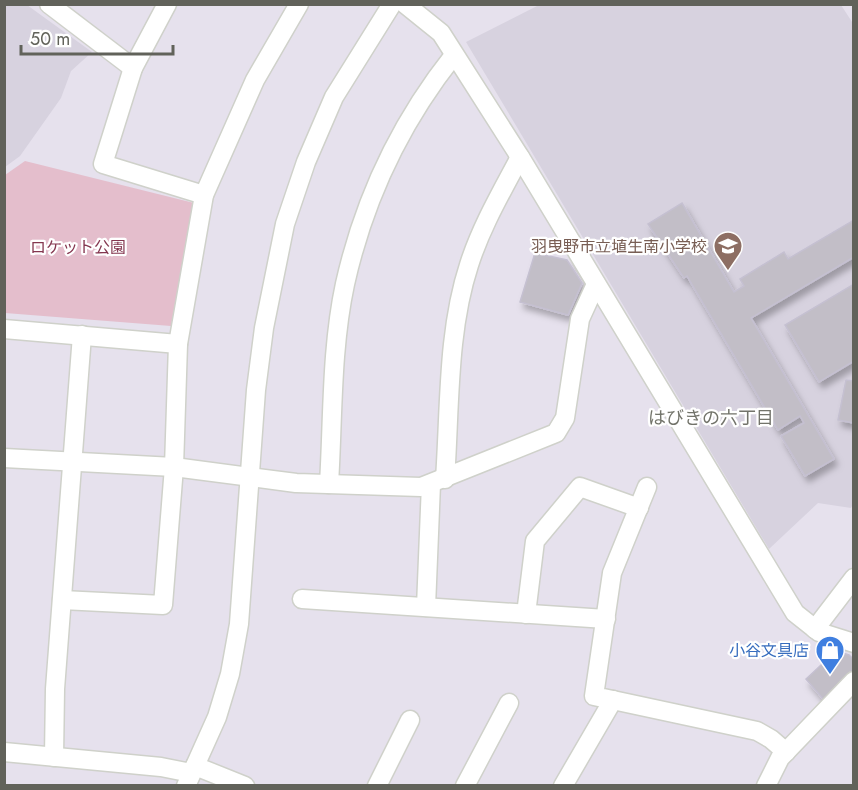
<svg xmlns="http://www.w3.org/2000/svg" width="858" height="790" font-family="Jost,'Noto Sans JP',sans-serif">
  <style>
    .education { fill: #d7d2df }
    .green { fill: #e4becc }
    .building { fill: #c2bec7; stroke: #c5c0d1; stroke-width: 1.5; filter: url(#shadow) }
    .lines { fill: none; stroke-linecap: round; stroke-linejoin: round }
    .minor-casing { stroke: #cfd1ca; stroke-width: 21 }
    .tertiary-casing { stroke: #cfd1ca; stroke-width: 21 }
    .minor { stroke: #fff; stroke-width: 18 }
    .tertiary { stroke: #fff; stroke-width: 18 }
    .labels { text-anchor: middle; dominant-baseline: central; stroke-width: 4.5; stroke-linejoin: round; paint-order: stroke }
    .education-label { font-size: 16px; fill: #785e54; stroke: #fff; text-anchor: end }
    .park-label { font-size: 16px; fill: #843750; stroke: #fff }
    .shop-label { font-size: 16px; fill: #366cbe; stroke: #fff; text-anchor: end }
    .neighbourhood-label { font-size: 18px; fill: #73746b; stroke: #fff }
  </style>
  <defs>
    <filter id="shadow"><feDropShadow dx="3.5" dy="6" stdDeviation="3" flood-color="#0004"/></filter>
  </defs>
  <rect width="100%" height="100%" fill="#e6e1ed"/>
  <g class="education">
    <path d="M5,4L27,5L92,52L71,71L61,98L20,156L5,167Z"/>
    <path d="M539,5H841L854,25V502L851,508L818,503L769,549L466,42Z"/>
  </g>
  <path class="green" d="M25,161L194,203L171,326L5,313V175Z"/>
  <g class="building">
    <path d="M682,203L734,292L744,286L740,279L784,252L788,259L854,220V257L751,318L834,459L805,476L781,436L804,423L800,416L778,430L687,276L684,278L648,224Z"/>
    <path d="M535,253L567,260L582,283L568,315L520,302Z"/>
    <path d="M854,284V361L819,382L785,325Z"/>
    <path d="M846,380L854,381V423L838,420Z"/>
    <path d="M836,651L849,655L854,660V670L824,700L806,679Z"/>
  </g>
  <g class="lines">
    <g class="minor-casing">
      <g id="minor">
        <path d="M49,4L133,68"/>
        <path d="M167,4L133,68L103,164L204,195"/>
        <path d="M4,329L178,344"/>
        <path d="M4,458L174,467L296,483L421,487L556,433L565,418L580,319L596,284"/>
        <path d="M445,479C450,409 447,332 469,265C481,227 501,193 520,157"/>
        <path d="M329,484C333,419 331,349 345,284C364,199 400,123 454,55"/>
        <path d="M647,487L612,573L594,696L757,731L771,739L786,752"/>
        <path d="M302,599L606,619"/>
        <path d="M62,600L163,605L174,467L178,344L204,195L255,80L299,4"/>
        <path d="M426,607L431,484"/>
        <path d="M526,614L535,541L580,487L639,508"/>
        <path d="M815,629L854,578"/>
        <path d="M4,752L161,767L191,773"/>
        <path d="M54,757L55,689L82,335"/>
        <path d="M195,766L245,786"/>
        <path d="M377,786L410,720"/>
        <path d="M465,786L509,703"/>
        <path d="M563,786L613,700"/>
        <path d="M766,786L780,758L854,681"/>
      </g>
    </g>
    <g class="tertiary-casing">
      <g id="tertiary">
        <path d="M405,4L441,33L520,157L795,613L819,632L854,643"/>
        <path d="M186,786L217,717L230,674L239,624L256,390L264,328L285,224L306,162L334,97L392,4"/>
      </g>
    </g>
    <use href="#minor" class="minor"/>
    <use href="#tertiary" class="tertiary"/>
  </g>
  <defs>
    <g id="school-pin" transform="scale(1.5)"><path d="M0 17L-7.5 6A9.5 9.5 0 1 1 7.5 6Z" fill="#8d6e63" stroke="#fff"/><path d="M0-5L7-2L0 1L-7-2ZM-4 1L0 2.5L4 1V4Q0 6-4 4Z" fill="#fff"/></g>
    <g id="shop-pin" transform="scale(1.5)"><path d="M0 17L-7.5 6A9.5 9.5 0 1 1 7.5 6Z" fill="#3f7fe0" stroke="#fff"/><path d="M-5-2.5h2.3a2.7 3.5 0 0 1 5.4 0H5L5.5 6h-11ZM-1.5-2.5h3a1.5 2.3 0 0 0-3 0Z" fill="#fff"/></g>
  </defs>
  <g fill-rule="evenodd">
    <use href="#school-pin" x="728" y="246"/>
    <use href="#shop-pin" x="830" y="650"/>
  </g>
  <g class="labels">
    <g class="education-label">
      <text x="707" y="246">羽曳野市立埴生南小学校</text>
    </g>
    <g class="park-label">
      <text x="78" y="247">ロケット公園</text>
    </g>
    <g class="shop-label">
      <text x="809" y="650">小谷文具店</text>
    </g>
    <g class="neighbourhood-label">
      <text x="711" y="418">はびきの六丁目</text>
    </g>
  </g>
  <rect width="858" height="790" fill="none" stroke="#61625a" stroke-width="12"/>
  <path d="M21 45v9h152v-9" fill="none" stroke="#61625a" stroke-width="3"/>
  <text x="30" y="45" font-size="18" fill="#61625a" stroke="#ffffff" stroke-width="4.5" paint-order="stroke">50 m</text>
</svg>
